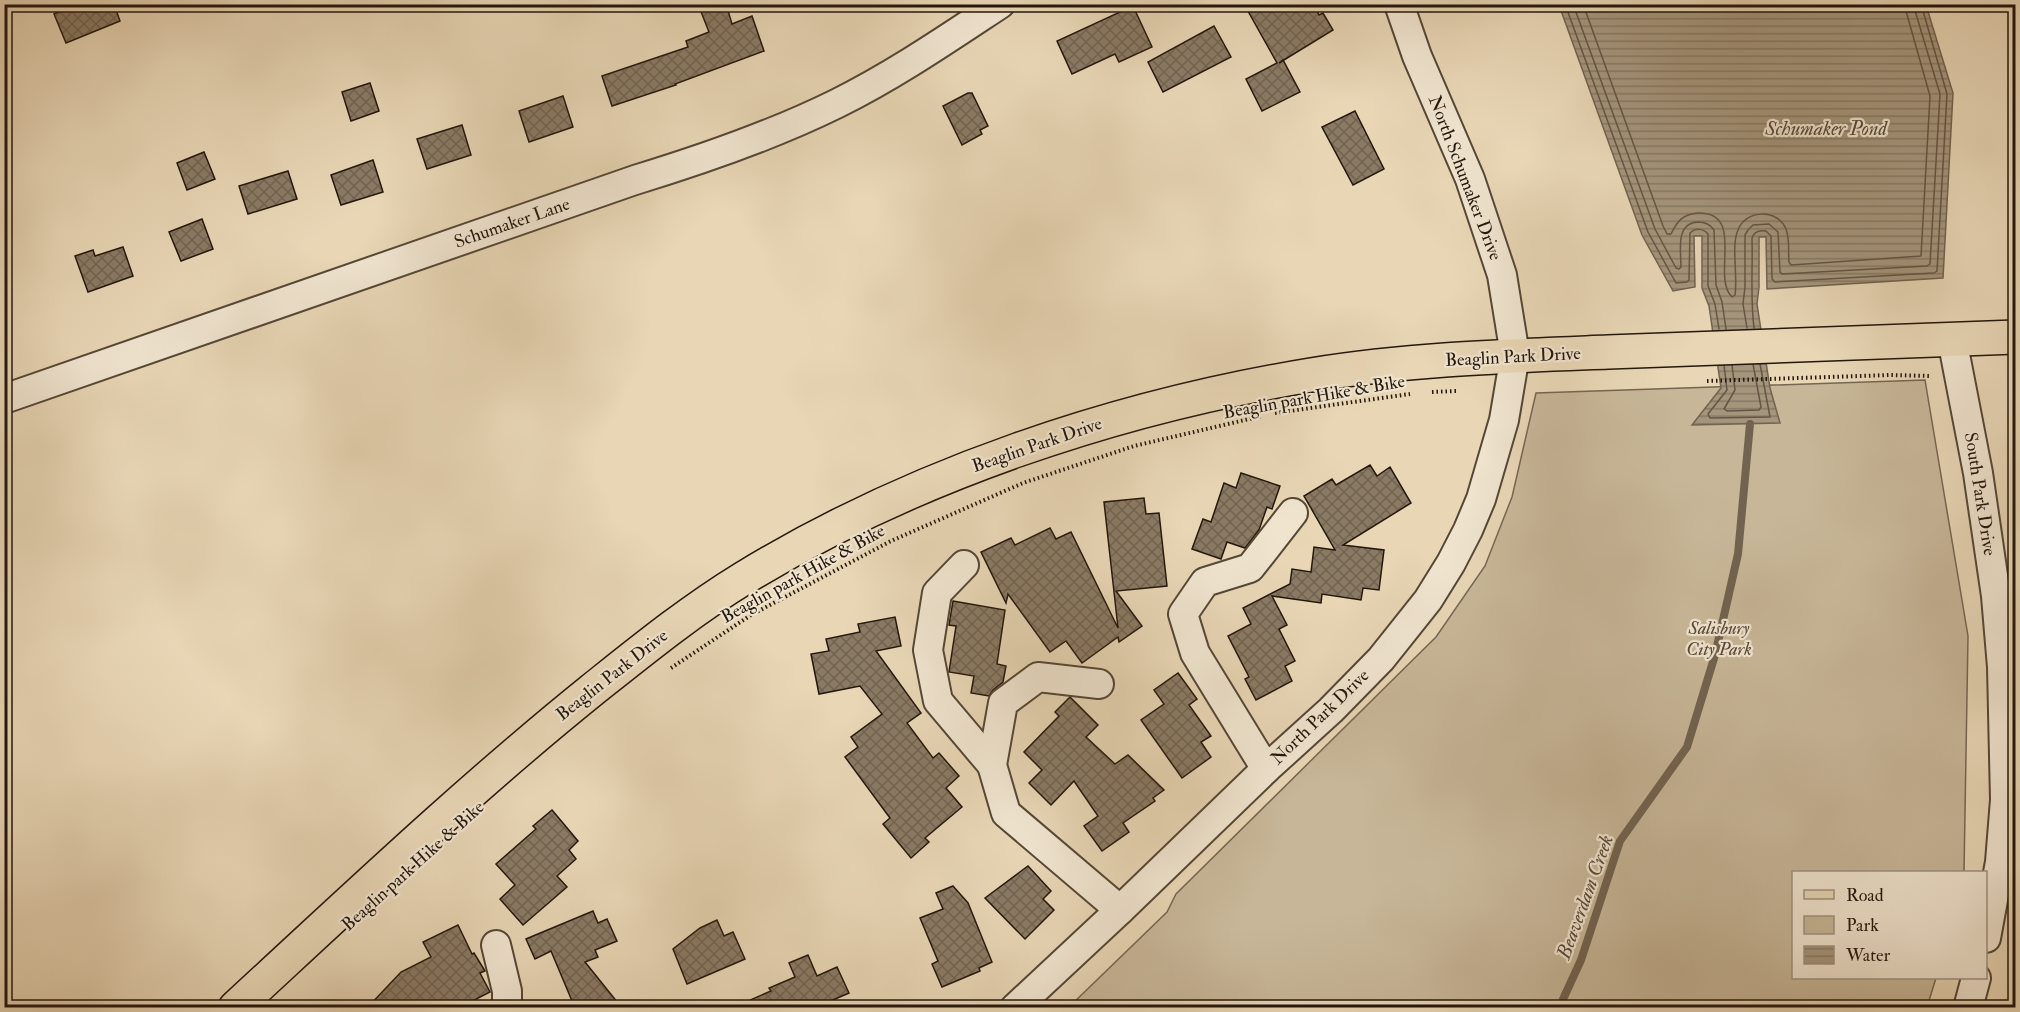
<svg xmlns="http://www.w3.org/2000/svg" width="2020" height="1012" font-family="'IM FELL Double Pica',serif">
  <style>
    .green { fill: #c7b698; stroke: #766652; stroke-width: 1.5 }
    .water { fill: url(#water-rules); stroke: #71634f; stroke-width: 1.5 }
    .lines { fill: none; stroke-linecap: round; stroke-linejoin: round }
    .shore { stroke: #645644; stroke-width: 1.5 }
    .stream { stroke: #71634f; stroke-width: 8 }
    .building { fill: url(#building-cross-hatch); stroke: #24170c; stroke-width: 1.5 }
    .minor-casing { stroke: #554736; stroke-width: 32 }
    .major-casing { stroke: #24170c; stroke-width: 36 }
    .path { stroke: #24170c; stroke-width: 4; stroke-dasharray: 1.5 3; stroke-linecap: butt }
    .minor { stroke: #f0e4cf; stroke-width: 28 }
    .major { stroke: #e8d6b5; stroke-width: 33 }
    .labels { text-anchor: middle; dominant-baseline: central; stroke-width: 4.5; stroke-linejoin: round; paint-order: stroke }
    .street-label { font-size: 18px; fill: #24170c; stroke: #f0e4cf }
    .park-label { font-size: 18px; font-style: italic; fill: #554736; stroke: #f0e4cf }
    .water-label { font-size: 20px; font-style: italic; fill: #584939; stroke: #f0e4cf }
  </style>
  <defs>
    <pattern id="water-rules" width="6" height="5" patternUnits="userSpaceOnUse" patternTransform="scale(1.5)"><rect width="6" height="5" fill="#a5957c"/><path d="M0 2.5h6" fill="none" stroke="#867964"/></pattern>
    <pattern id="building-cross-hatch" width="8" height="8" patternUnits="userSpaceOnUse" patternTransform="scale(1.5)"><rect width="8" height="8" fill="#8a7a64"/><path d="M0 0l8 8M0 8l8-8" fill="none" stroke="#716351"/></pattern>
  </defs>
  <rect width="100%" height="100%" fill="#e8d6b5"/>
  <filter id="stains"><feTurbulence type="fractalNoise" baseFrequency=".00333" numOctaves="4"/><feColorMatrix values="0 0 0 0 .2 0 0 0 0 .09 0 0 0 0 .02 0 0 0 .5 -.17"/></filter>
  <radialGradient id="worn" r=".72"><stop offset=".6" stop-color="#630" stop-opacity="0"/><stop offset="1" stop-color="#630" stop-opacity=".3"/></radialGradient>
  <path class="green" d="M1925,380L1968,636L1964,872H1794V978H1936L1927,1007L1068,1008L1167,912L1176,894L1436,637L1485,566L1512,497L1536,393Z"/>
  <path class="water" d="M1559,5H1926L1953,93L1943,278L1767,289L1766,237H1759V287L1757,304L1770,388L1780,423L1692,425L1721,388L1709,306L1702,288V236H1694L1695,287L1673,291L1642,235Z"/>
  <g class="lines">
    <g class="shore">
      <path d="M1565,4L1648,232L1676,283L1687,282L1689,280L1690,233C1695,228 1703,228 1708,234V286L1715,304L1719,329"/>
      <path d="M1573,4L1655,229L1676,268L1679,269L1681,267C1681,251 1675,223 1698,222C1705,222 1710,224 1714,230L1716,285L1722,302L1726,329"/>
      <path d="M1583,4L1663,226L1667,234H1671C1677,222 1682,214 1698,213C1746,212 1711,277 1732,297L1735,295C1738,277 1731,245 1738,230C1746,209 1778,209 1786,229C1790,239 1788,252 1789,262L1791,265L1921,256L1930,96L1904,4"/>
      <path d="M1747,328L1743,304L1745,287V235L1748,230L1753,225L1769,224L1778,232L1780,272L1782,274L1927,266L1930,264L1940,94L1913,4"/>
      <path d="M1754,328C1750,298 1753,268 1752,238C1754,231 1760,230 1766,231L1771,236L1772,279L1775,282L1934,273L1937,271L1947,94L1921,4"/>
      <path d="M1724,365L1727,390L1708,414L1710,418L1770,417L1760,364"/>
      <path d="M1732,365L1735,390L1724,409L1727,411L1759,410L1761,407L1753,364"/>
    </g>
    <path class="stream" d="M1559,1008L1581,960L1620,841L1687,747L1715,655L1738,554L1750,424"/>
  </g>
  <g class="building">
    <path d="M77,4H114L120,21L66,43L54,14Z"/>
    <path d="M698,4H726L732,24L752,16L764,51L675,84L676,85L612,106L602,76L688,47L686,41L709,32Z"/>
    <path d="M1244,4H1314L1319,15L1323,13L1333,30L1279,63L1283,60L1300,92L1262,111L1246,79L1277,63Z"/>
    <path d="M1133,6L1152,47L1119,62L1115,54L1072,74L1057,41Z"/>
    <path d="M1214,26L1231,57L1163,92L1148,62Z"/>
    <path d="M370,83L379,111L351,121L342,92Z"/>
    <path d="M968,93H972L988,126L980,130L982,134L962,145L943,106Z"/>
    <path d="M563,96L573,127L529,142L519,111Z"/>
    <path d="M1355,111L1384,169L1353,185L1322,127Z"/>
    <path d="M462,125L471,155L427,169L417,139Z"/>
    <path d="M204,152L215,179L187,190L177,163Z"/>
    <path d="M373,160L383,192L341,205L331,175Z"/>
    <path d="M288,171L297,199L248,214L239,186Z"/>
    <path d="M202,219L213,249L181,261L169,232Z"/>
    <path d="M123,247L133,276L88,292L75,256L93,250L95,256Z"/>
    <path d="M1370,465L1377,476L1390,467L1411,503L1343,545L1384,550L1379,590L1363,588L1361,600L1322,594L1321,603L1272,596L1287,625L1279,629L1295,661L1285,666L1292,681L1256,700L1245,679L1249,677L1228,636L1251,624L1243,608L1290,584L1292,569L1311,572L1314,547L1335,550L1304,496L1332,479L1336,485Z"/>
    <path d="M1241,473L1280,486L1272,509L1267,507L1259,530L1245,548L1227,542L1221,559L1192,549L1203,519L1211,522L1224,483L1236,488Z"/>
    <path d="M1144,498L1146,514L1159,513L1167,586L1116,591L1142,626L1119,642L1118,637L1082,663L1066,641L1050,652L1008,594L1006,603L981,552L1011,538L1015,545L1050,528L1056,539L1071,532L1118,628L1104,502Z"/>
    <path d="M953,601L1005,610L997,664L1006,666L1003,682L993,690L989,696L971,693L974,676L949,672L956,626L949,625Z"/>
    <path d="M895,617L901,646L876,651L921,713L907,723L933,758L939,753L959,776L946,788L962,807L925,838L929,842L911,858L883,824L890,818L845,757L858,747L851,737L882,714L860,686L819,694L811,654L829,651L826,639L860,632L858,624Z"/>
    <path d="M1178,673L1197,699L1189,705L1211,736L1201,742L1211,757L1182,778L1141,720L1164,704L1154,690Z"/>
    <path d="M1070,697L1098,725L1086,737L1115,764L1128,755L1164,790L1153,798L1155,801L1123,823L1129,832L1102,851L1084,826L1098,816L1074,781L1051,805L1029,783L1042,770L1024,752L1059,716L1055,712Z"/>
    <path d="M552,810L578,841L569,850L576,859L557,876L567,887L523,925L500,899L515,885L496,864L536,829L533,826Z"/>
    <path d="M1028,866L1051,891L1043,899L1054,910L1025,939L985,898Z"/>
    <path d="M953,886L968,903L992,962L979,968L980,971L942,987L932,964L938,961L920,918L943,909L936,893Z"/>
    <path d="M593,911L598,923L607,919L617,941L595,950L598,957L585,962L622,1008H575L551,951L535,959L526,939Z"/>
    <path d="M717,920L724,936L733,932L745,959L687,984L673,949L700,928Z"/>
    <path d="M458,925L472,954L474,953L485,971L480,973L490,992L459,1008H367L401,972L431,957L423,942Z"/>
    <path d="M808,955L817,976L837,967L849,993L828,1002L830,1008H732L771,991L769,988L795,977L789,963Z"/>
  </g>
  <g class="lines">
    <g class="minor-casing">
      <g id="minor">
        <path d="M1952,339L1978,473L1996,596L2002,667L2005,800L2000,862L1986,938"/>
        <path d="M4,399L635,180C704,159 771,136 836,104C893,76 947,39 1000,4"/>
        <path d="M964,565L937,593L928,650L938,701L992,765"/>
        <path d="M1099,684L1038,677L1003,703L992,765L1006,813L1120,910"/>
        <path d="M1266,769L1195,653L1183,614L1205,582L1250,568L1293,513"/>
        <path d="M496,945L507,991V1008"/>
        <path d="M1015,1008L1120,910L1266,769L1331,710L1381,659L1428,600L1451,563L1468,530L1481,499L1504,420L1515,355L1502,275L1470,179L1417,56L1399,4"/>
        <path d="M1968,1008L1976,978"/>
      </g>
    </g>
    <g class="major-casing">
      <path id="major" d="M235,1008C352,900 468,790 592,690C641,651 690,611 744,578C913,475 1116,407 1311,375C1409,359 1509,356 1608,352C1744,346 1880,341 2016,337"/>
    </g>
    <g class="path">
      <path d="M1707,381L1890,375L1930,376"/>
      <path d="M1432,392L1456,391"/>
      <path d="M1275,413L1410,394"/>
      <path d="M671,668L751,615L891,541L1023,483L1134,446L1262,416"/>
    </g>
    <use href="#minor" class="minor"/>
    <use href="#major" class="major"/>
  </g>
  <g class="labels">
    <g class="street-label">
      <text transform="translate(1465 178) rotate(69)">North Schumaker Drive</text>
      <text transform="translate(512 223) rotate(-19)">Schumaker Lane</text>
      <text transform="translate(1513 357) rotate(-3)">Beaglin Park Drive</text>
      <text transform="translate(1314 397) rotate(-10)">Beaglin park Hike &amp; Bike</text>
      <text transform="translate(1037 445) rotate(-19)">Beaglin Park Drive</text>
      <text transform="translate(1980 494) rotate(81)">South Park Drive</text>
      <text transform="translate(803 574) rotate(-29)">Beaglin park Hike &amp; Bike</text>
      <text transform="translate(612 675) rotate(-38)">Beaglin Park Drive</text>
      <text transform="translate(1320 717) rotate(-44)">North Park Drive</text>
      <text transform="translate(413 866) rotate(-42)">Beaglin park Hike &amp; Bike</text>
    </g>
    <g class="park-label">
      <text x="1719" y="628">Salisbury<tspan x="1719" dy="21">City Park</tspan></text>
    </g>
    <g class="water-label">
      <text x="1826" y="128">Schumaker Pond</text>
      <text transform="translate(1585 897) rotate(-70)">Beaverdam Creek</text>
    </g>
  </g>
  <rect width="2020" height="1012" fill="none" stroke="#e8d6b5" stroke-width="24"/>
  <rect x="6" y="6" width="2008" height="1000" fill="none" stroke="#24170c" stroke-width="3"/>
  <rect x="12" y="12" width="1996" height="988" fill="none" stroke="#24170c" stroke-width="1.5"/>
  <rect x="1792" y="871" width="195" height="108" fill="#f0e4cf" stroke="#9e9281" stroke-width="1.5"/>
  <rect x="1804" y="890" width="30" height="9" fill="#e8d6b5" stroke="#9e9281" stroke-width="1.5"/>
  <text x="1846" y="901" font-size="18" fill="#24170c">Road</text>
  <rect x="1804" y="916" width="30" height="18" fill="#c7b698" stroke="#9e9281" stroke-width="1.5"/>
  <text x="1846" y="931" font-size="18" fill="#24170c">Park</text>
  <rect x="1804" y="946" width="30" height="18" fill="url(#water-rules)" stroke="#9e9281" stroke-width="1.5"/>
  <text x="1846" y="961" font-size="18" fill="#24170c">Water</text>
  <rect width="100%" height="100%" filter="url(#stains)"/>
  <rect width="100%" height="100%" fill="url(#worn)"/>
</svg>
